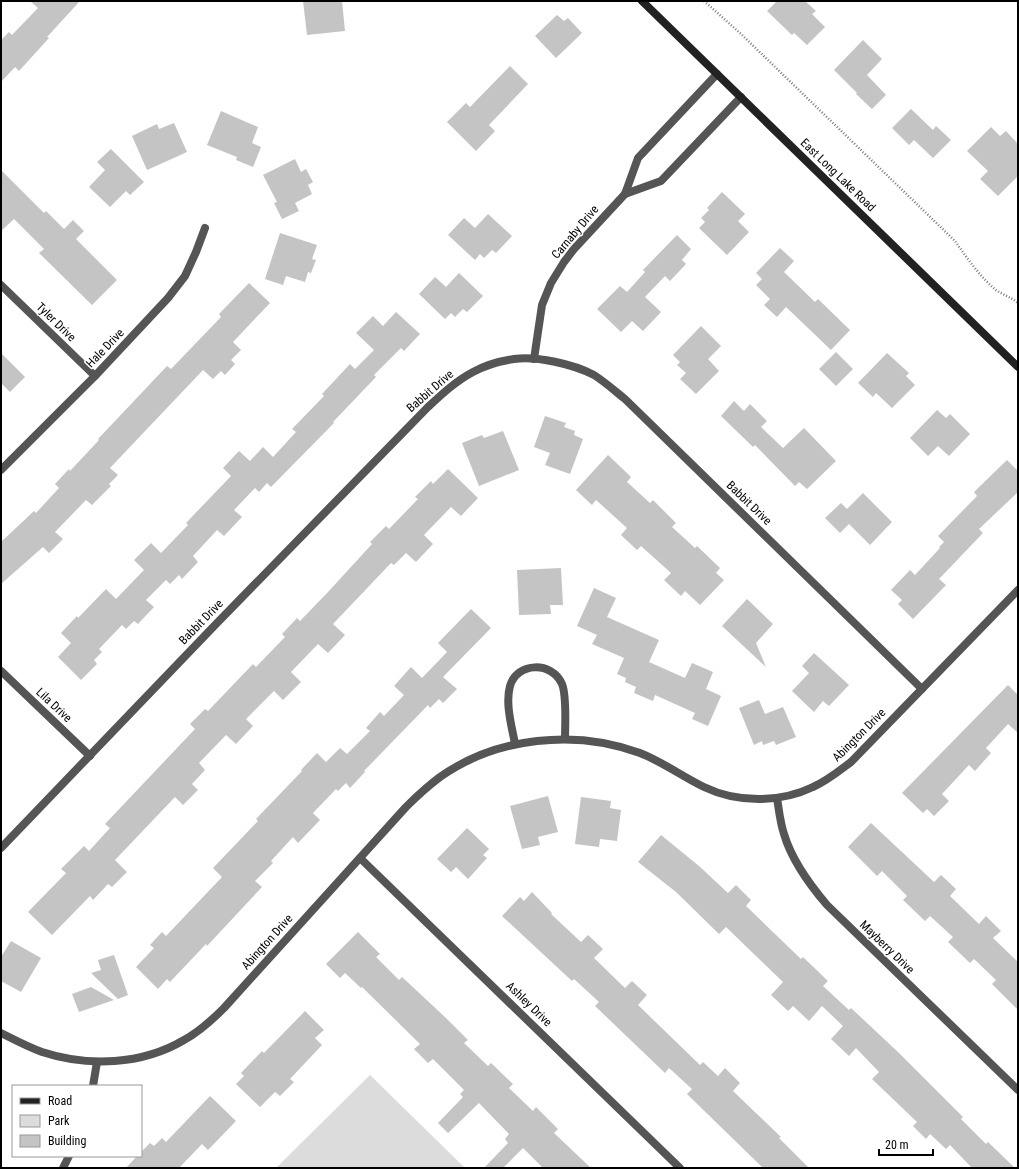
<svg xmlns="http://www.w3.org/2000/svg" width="1019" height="1169" font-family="'Roboto Condensed',sans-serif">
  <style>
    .green { fill: #dcdcdc }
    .building { fill: #c4c4c4 }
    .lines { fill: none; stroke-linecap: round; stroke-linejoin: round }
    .path { stroke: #777; stroke-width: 2.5; stroke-dasharray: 1 2; stroke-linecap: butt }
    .minor { stroke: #555; stroke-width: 8 }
    .secondary { stroke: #222; stroke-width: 8 }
    .labels { text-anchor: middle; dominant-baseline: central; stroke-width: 3; stroke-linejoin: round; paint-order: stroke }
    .street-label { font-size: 12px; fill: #000; stroke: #fff }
  </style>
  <rect width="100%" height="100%" fill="#fff"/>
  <path class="green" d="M370,1075L465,1168H276Z"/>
  <g class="building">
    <path d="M30,1H80L47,37L49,38L19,71L15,67L1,82V40L9,32L12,35L38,8Z"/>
    <path d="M303,1H342L345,31L307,35Z"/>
    <path d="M777,1H805L816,11L812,14L825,27L807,45L794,33L792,35L767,11Z"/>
    <path d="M557,15L564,21L568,18L582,33L556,58L535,36Z"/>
    <path d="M863,40L882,59L867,75L886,95L872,109L856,94L857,93L834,70Z"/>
    <path d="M510,66L528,84L489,125L495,131L476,151L447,122L466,103L470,107Z"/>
    <path d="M911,109L933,130L936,126L951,140L933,158L914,140L909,145L892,128Z"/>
    <path d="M221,111L258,127L252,143L261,147L253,167L236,160L237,157L207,145Z"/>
    <path d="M174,123L187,152L147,170L132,136L157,124L159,129Z"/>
    <path d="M991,127L1000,136L1006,131L1018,144V176L998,196L980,179L988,171L967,151Z"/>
    <path d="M111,149L144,182L130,195L126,191L110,207L89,187L105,170L97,162Z"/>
    <path d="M295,159L301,172L306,169L313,182L308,185L312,194L295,203L299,211L282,219L274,203L277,202L263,175Z"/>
    <path d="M1,170L44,213L46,211L64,229L73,220L84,231L76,239L117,280L92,305L39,253L44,249L14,219L1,231Z"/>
    <path d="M722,192L745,214L738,221L749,232L727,255L699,228L705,222L701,218L709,210L707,208Z"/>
    <path d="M488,214L512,236L496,253L492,250L484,258L480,254L475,260L448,235L464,218L475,228Z"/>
    <path d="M280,233L317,245L312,259L316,260L311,273L308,272L305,282L286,276L283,285L265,279Z"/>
    <path d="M677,235L691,249L682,260L686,264L670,281L665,276L645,297L661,312L643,331L632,321L621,332L597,309L620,286L627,292L645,272L643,270Z"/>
    <path d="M780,248L794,261L784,272L815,302L818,299L850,330L831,350L786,307L777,317L764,305L770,299L756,285L762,279L756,273Z"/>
    <path d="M459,273L483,296L467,312L463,309L455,317L451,313L445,319L419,294L435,277L446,287Z"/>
    <path d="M249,283L270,303L233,342L241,350L231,360L235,364L225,375L221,371L213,379L203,370L110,468L118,475L109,484L111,486L92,505L86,500L55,532L63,539L49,553L43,547L1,584V542L34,511L36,513L59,488L55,484L69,469L70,471L99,440L98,439L167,366L171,369L221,317L219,314Z"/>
    <path d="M396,312L420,334L404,351L401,348L374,375L376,377L333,422L334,423L271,487L267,483L259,492L255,488L234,510L242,517L224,536L217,530L193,556L198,562L182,579L179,575L170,584L166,580L146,600L154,607L138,624L134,621L126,629L122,625L99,649L102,652L94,660L97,664L81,680L58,657L71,643L61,633L77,616L78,618L106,589L116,599L144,570L134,560L151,543L161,553L188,525L186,523L231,476L223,468L239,451L250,461L263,447L273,457L296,432L292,429L324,396L322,394L350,364L355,369L374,350L356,333L373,316L383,326Z"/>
    <path d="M701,326L721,346L708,359L719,371L696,394L680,379L686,373L677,365L680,362L673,355Z"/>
    <path d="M836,352L853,369L836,386L819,369Z"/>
    <path d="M1,353L25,377L10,392L1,383Z"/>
    <path d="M887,353L909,373L906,376L915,385L892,408L876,393L873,397L858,383Z"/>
    <path d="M734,401L744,411L750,404L767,421L761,427L783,448L804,428L836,461L807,489L799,482L795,486L755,445L753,447L721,416Z"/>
    <path d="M937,410L946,418L950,414L970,434L949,456L938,446L928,456L910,438Z"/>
    <path d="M545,416L566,423L564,427L575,431L574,435L583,439L570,474L545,465L550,453L534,447Z"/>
    <path d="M503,431L519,470L479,486L462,443L482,435L484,438Z"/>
    <path d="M608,455L631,477L627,482L650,503L653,500L676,523L672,527L695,548L697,546L720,568L716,573L724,580L700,605L685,591L681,596L664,580L671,573L641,546L637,550L621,535L627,528L596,500L592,505L576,490Z"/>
    <path d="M1007,460L1018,471V492L979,529L983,533L939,579L946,585L913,619L898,604L902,600L891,590L910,570L915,575L940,548L939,547L944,542L938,536L977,496L974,492Z"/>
    <path d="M448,469L478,498L461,516L451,507L424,535L433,544L416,562L406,553L394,565L391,563L333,624L345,635L328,653L318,644L291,672L301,682L283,700L274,691L246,719L253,726L236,744L226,735L199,763L205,770L192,784L198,790L183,805L175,797L115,860L127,872L112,887L108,884L93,900L90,896L52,935L28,912L66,873L61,869L84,846L89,851L110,828L105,824L195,729L190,724L205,709L208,711L253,664L256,667L285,637L282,634L297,618L300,621L328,592L372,544L370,542L386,526L389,529L418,499L415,497L431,481L433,484Z"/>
    <path d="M863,493L892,522L870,545L849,524L840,533L825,518L841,503L847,509Z"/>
    <path d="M561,568L563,605H550L551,614L519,615L517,570Z"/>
    <path d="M594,588L616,598L607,617L659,640L649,662L685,678L692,663L713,672L706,689L721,696L708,726L692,719L695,713L655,695L653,701L634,693L636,687L625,682L626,678L617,674L624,658L592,644L597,635L577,626Z"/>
    <path d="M747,599L773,624L756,643L766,667L722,626Z"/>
    <path d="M471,609L491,628L443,677L457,689L443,703L439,699L430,708L428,705L364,771L365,772L350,788L346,783L338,791L336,789L313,813L320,820L298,843L293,837L271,861L273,863L255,881L262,887L207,946L206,944L170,982L167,979L158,989L136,967L154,948L150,945L162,932L166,936L222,877L213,868L258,821L256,819L302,771L301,770L317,753L326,762L340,748L347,754L370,731L366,728L380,712L384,716L404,695L394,686L411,667L422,678L447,652L438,643Z"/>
    <path d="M814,653L849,685L829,706L823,701L814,712L792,691L809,673L802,666Z"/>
    <path d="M1008,685L1018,695V733L1008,724L986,748L991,753L975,771L969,765L942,794L949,801L934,816L927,809L923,813L902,793Z"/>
    <path d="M759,700L765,714L783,707L796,737L776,745L774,741L763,745L762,741L754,745L739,708Z"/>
    <path d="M548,796L558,832L538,837L540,845L522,849L510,806Z"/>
    <path d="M581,797L611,801L610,808L621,810L617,841L600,839L599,847L575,844Z"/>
    <path d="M871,823L934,882L941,875L956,889L950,896L979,924L986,916L1001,931L993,938L1018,962V1010L992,984L996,980L974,959L970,963L948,942L953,937L930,916L925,921L903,900L907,896L882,871L877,876L848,847Z"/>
    <path d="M467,828L489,849L483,855L487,858L468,879L456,867L451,872L437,859Z"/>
    <path d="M661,835L699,866L728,893L736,885L751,900L746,906L801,959L803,957L828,981L823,986L849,1010L851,1008L898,1052L963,1117L961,1119L986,1144L988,1142L1015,1168H972L950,1145L946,1149L930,1134L926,1139L913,1126L917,1122L872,1079L879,1072L856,1048L849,1056L831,1039L843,1026L822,1006L809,1021L793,1006L788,1011L771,995L783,982L726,927L719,934L676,892L638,862Z"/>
    <path d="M532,892L552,913L551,914L581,942L588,935L603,949L594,958L625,988L632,981L647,995L638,1005L700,1065L703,1062L718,1076L725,1068L740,1083L733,1091L781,1137L779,1138L809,1168H763L687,1094L692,1089L669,1068L665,1073L595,1006L599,1002L574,979L572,981L502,916L520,897L524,901Z"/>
    <path d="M358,932L380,954L376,957L399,980L402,977L446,1018L468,1040L464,1043L488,1066L491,1063L513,1084L509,1088L533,1111L536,1107L558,1129L554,1133L591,1168H543L523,1148L503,1168H484L508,1143L505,1139L509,1134L479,1103L448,1133L438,1123L463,1097L460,1094L464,1090L433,1059L428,1063L414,1049L420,1044L362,987L361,988L345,973L340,978L326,964Z"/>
    <path d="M11,941L41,958L21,992L1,981V957Z"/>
    <path d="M114,955L128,995L118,999L91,973L101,970L98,960Z"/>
    <path d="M91,987L114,1000L79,1012L72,994Z"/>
    <path d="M305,1011L324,1030L315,1038L322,1045L290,1079L294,1082L280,1096L275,1092L260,1107L236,1084L244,1076L241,1073L262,1051L264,1053Z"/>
    <path d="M210,1096L236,1121L208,1150L202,1144L179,1168H126L137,1156H141V1152L150,1143L154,1146L162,1138L166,1142Z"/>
  </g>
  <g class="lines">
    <path class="path" d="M704,1L741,34L955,241C967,258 980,277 996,290C1003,295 1011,297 1018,303"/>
    <g class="minor">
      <path d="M625,194L661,181L741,97"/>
      <path d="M1,285L95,376"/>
      <path d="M534,359L542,305L551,283L564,262L574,249L625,194L638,158L717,74"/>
      <path d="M1,470L95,376L168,298L185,276L196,252L205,228"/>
      <path d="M1,671L90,756"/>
      <path d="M515,744C512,727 505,704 510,686C517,662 552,661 562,684C567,696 565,725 565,739"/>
      <path d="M777,798C779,810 780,822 784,834C792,861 809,884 827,905L1018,1090"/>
      <path d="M1,848L217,623L428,407C442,394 456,381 473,372C486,365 500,361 514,359C537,356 573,364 594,375C605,382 615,391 625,399L922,689"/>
      <path d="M360,858L680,1168"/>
      <path d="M1,1033C15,1040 28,1047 42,1052C88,1067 142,1065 184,1040C199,1032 212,1020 224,1008L406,807C417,796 428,786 440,777C497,737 575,729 640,753C663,762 683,777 704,787C737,803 780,803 813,787C827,781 839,771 851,762L1018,590"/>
      <path d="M93,1086L97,1062"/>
      <path d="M63,1168L69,1156"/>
    </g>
    <path class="secondary" d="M642,1L1018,367"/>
  </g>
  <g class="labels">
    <g class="street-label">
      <text transform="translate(838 175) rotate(44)">East Long Lake Road</text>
      <text transform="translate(575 232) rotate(-50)">Carnaby Drive</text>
      <text transform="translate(56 322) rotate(44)">Tyler Drive</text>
      <text transform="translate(105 348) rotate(-46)">Hale Drive</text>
      <text transform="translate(430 391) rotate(-41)">Babbit Drive</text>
      <text transform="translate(749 503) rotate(44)">Babbit Drive</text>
      <text transform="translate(201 622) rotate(-46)">Babbit Drive</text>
      <text transform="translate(54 705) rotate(43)">Lila Drive</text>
      <text transform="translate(859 735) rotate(-45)">Abington Drive</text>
      <text transform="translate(267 942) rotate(-48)">Abington Drive</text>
      <text transform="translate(887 947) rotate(44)">Mayberry Drive</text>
      <text transform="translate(529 1004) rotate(44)">Ashley Drive</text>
    </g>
  </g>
  <rect width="1019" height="1169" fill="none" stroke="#000000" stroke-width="4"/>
  <rect x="12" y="1085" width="130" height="72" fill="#ffffff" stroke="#999999"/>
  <rect x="20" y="1098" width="20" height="6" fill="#222222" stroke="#999999"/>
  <text x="48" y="1105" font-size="12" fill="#000000">Road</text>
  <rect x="20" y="1115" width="20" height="12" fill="#dcdcdc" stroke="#999999"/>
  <text x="48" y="1125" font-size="12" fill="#000000">Park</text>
  <rect x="20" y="1135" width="20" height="12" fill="#c4c4c4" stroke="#999999"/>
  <text x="48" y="1145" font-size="12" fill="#000000">Building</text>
  <path d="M879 1149v6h54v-6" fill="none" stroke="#000000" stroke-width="2"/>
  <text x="885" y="1149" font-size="12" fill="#000000" stroke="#ffffff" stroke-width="3" paint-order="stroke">20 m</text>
</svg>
